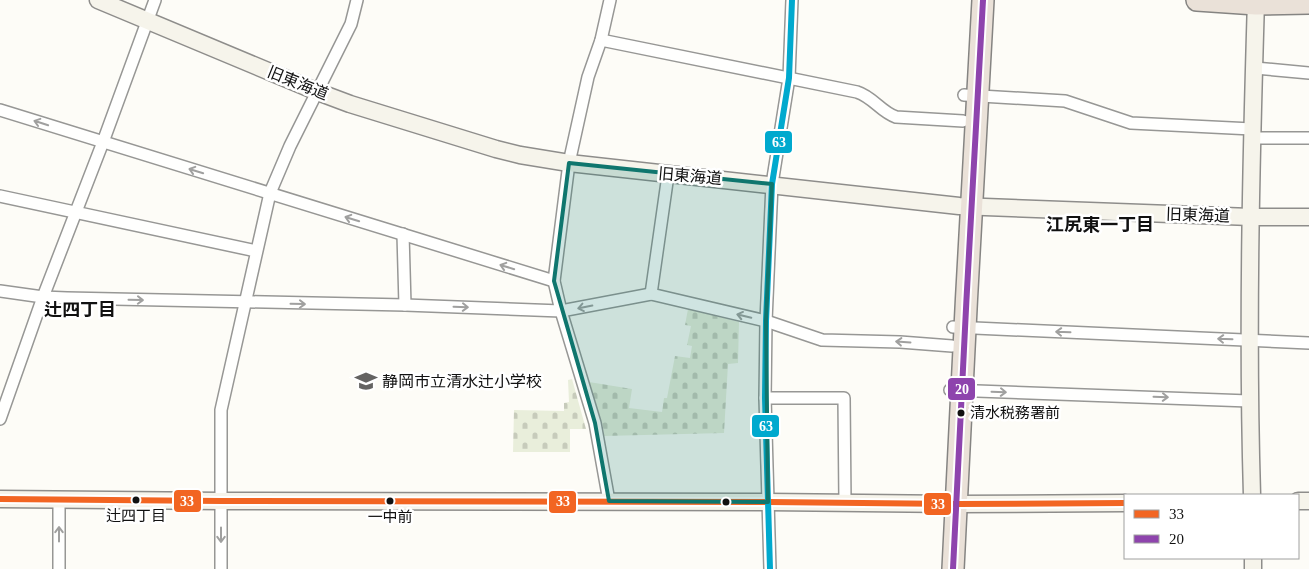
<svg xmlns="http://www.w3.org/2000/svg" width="1309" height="569" font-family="'Times New Roman','Noto Sans JP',serif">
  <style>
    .cemetery { fill: url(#cemetery-stones) }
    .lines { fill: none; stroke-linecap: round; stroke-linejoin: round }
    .street-casing { stroke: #979795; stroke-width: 14 }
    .secondary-casing { stroke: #8e8d8b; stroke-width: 19 }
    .highway-casing { stroke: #858482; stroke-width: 24 }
    .street { stroke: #fffffe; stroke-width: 11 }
    .secondary { stroke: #f6f4eb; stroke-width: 16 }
    .highway { stroke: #eae1d8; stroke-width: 21 }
    .bus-1-casing { stroke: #fff; stroke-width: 10 }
    .bus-2-casing { stroke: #fff; stroke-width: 10 }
    .bus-3-casing { stroke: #fff; stroke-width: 10 }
    .bus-1 { stroke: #f26522; stroke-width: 6 }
    .bus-2 { stroke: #8e44ad; stroke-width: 6 }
    .bus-3 { stroke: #00a9ce; stroke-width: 6 }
    .oneway { stroke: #a0a09f }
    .marked { fill: #0f766e; fill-opacity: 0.2; stroke: #0f766e; stroke-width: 4; stroke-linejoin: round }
    .bus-dot { fill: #111; stroke: #fff; stroke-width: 2 }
    .labels { text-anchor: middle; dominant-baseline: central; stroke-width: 5; stroke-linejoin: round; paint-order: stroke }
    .bus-label { font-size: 15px; fill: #111; stroke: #fff }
    .street-label { font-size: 16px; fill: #111; stroke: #fff }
    .poi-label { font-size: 16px; fill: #111; stroke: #fff; text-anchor: start }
    .neighbourhood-label { font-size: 18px; font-weight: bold; fill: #111; stroke: #fff }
    .line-badge { stroke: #fff; stroke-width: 2 }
    .badge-label { font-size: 14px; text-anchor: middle; font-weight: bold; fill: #fff }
  </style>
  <defs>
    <pattern id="cemetery-stones" width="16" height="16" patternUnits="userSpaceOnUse" patternTransform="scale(1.25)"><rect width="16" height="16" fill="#e9eedb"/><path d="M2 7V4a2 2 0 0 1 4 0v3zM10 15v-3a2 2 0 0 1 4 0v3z" fill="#c7cbbb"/></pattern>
  </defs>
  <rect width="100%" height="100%" fill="#fdfcf7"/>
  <g class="cemetery">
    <path d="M688,309L739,322L738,363L728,364L724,433L604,436L603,427L589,382L632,389L629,408L662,412L664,398H667L675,356L690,358L692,346L687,345L691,326L685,325Z"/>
    <path d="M572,379L586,429H570V452H513L514,410L564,411V403L569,402L568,380Z"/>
  </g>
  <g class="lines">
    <g class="street-casing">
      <g id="street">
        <path d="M601,40L857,92C873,97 881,112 896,117L963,121"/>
        <path d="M1255,68L1309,73"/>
        <path d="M964,95L1065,101L1131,123L1252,129"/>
        <path d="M0,110L554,281"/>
        <path d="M1252,138H1309"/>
        <path d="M0,196L256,251"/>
        <path d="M403,234L405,305"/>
        <path d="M0,291L43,297L67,298L405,305L561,311L651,294L766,321L822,340L900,342L952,346"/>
        <path d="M651,294L668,175"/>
        <path d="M953,327L1309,343"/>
        <path d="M950,390L1249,401"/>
        <path d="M765,398H844L845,503"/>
        <path d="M0,419L43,297L103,142L155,0"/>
        <path d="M609,501L595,423L561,311L554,281L569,163L588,77L601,40L610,0"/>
        <path d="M59,569V499"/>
        <path d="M221,569V410L270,193L290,146L351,24L357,0"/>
        <path d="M770,569L765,398L766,321L772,184L789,78L792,0"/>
      </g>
    </g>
    <g class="secondary-casing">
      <g id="secondary">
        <path d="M98,0L318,92L350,104L496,149L520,155L569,163L959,206L1251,217H1309"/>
        <path d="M1252,495C1247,330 1251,165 1256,0"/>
        <path d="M0,499L221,501L768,502L956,504L1125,503"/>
        <path d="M1298,501H1309"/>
        <path d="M1253,558V569"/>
      </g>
    </g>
    <g class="highway-casing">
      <g id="highway">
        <path d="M1197,0L1256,4L1309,3"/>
        <path d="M953,569C962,379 972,190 983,0"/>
      </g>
    </g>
    <use href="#street" class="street"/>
    <use href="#secondary" class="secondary"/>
    <use href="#highway" class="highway"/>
    <g class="bus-1-casing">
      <path id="bus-1" d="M0,499L221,501L768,502L956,504L1125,503"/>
    </g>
    <g class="bus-2-casing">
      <path id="bus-2" d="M953,569C962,379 972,190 983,0"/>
    </g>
    <g class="bus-3-casing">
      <path id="bus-3" d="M770,569L765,398L766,321L772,184L789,78L792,0"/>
    </g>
    <use href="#bus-1" class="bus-1"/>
    <use href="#bus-2" class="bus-2"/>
    <use href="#bus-3" class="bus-3"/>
  </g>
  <defs><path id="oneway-shaft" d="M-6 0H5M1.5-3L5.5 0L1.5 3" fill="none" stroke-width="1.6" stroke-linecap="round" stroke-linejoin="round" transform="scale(1.25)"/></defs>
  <g class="oneway">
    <use href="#oneway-shaft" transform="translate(41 123) rotate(-162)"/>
    <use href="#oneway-shaft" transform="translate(196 171) rotate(-163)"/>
    <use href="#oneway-shaft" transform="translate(352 219) rotate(-163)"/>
    <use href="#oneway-shaft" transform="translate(507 267) rotate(-163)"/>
    <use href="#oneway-shaft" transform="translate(136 300) rotate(1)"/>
    <use href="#oneway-shaft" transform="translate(298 304) rotate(1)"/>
    <use href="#oneway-shaft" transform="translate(461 307) rotate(2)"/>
    <use href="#oneway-shaft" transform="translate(585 307) rotate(169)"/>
    <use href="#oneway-shaft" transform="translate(744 316) rotate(-167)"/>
    <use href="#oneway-shaft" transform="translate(1063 332) rotate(-178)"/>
    <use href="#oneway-shaft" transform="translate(1225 339) rotate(-178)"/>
    <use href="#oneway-shaft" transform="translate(903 342) rotate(-176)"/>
    <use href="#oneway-shaft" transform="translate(999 392) rotate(2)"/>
    <use href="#oneway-shaft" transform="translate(1161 397) rotate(2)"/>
    <use href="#oneway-shaft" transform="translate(59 534) rotate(-90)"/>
    <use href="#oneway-shaft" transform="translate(221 535) rotate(90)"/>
  </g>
  <path class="marked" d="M569,163L772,184L766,321L768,502L609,501L595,423L554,281Z"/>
  <defs>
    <g id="school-bare" transform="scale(1.725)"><path d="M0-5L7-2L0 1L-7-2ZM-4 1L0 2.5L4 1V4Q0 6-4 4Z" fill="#646362" stroke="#fff" stroke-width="2.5" paint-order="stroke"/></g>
  </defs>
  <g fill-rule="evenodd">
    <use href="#school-bare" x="366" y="381"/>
  </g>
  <g class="bus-dot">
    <circle cx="961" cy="413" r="4.5"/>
    <circle cx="136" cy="500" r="4.5"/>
    <circle cx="390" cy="501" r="4.5"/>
    <circle cx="726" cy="502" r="4.5"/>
  </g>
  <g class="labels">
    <g class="bus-label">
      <text x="970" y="413" text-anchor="start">清水税務署前</text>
      <text x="136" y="516">辻四丁目</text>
      <text x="390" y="517">一中前</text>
    </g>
    <g class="street-label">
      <text transform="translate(298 83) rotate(22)">旧東海道</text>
      <text transform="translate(690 176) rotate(5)">旧東海道</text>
      <text transform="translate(1198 215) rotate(2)">旧東海道</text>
    </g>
    <g class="poi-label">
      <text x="382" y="381">静岡市立清水辻小学校</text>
    </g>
    <g class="neighbourhood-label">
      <text x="1100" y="225">江尻東一丁目</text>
      <text x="80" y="310">辻四丁目</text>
    </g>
  </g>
  <g class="line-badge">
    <rect x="764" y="130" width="29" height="24" rx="5" fill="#00a9ce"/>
    <rect x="947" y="377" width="29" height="24" rx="5" fill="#8e44ad"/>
    <rect x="751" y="414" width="29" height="24" rx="5" fill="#00a9ce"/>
    <rect x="173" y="489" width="29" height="24" rx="5" fill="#f26522"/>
    <rect x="548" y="490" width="29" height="24" rx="5" fill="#f26522"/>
    <rect x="923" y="492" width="29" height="24" rx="5" fill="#f26522"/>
  </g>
  <g class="badge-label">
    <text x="779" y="147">63</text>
    <text x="962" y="394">20</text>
    <text x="766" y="431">63</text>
    <text x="187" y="506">33</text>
    <text x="563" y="506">33</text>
    <text x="938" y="509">33</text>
  </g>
  <rect x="1124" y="494" width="175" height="65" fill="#ffffff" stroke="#a0a0a0"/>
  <rect x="1134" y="510" width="25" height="8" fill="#f26522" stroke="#a0a0a0"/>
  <text x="1169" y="519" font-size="15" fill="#111111">33</text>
  <rect x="1134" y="535" width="25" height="8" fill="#8e44ad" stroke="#a0a0a0"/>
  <text x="1169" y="544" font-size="15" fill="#111111">20</text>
</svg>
